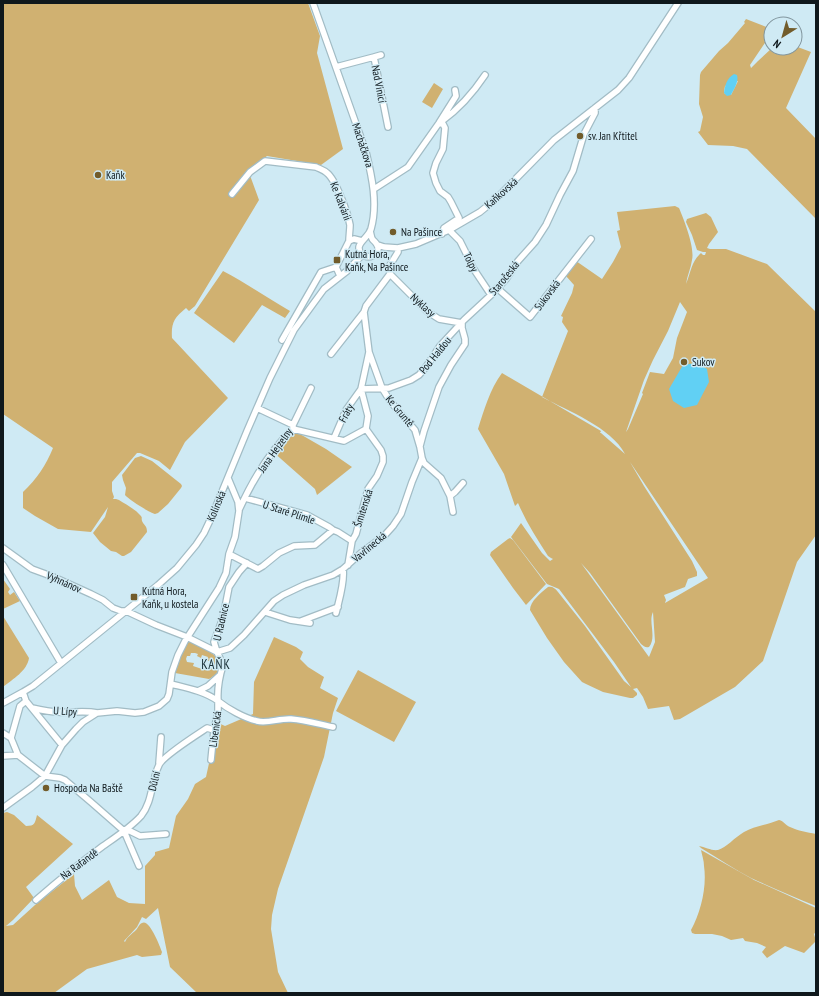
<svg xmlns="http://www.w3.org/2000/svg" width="819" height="996" font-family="'PT Sans Narrow',sans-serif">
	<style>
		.green { fill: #d0b171; fill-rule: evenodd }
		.water { fill: #61d0f4 }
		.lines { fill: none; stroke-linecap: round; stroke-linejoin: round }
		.minor-casing { stroke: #a2bcc5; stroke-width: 8 }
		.minor { stroke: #fff; stroke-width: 5.5 }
		.poi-dot { fill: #725c2b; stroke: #cfeaf4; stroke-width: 1.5 }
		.labels { text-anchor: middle; stroke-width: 3; stroke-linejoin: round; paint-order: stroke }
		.street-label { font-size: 11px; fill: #0f181c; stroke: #cfeaf4 }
		.poi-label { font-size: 11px; fill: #0f181c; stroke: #cfeaf4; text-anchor: start }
		.quarter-label { font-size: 13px; letter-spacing: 1px; fill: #192f36; stroke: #cfeaf4 }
	</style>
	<rect width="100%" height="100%" fill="#cfeaf4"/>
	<path class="green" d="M3,3H308L320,36L317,53L343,149L321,165L267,156L248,170L259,200L195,306L189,311L186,308C174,318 171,323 172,338L228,398L185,442L170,470L159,461L140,453H137L112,482V491L114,497L113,499H116L119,500C125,504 135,509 140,515C143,518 141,517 142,521C144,526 147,525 147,532L131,552L124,556H122L116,552L111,551L100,542L93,533L105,517L108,507L91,532L58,529L35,516L23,508V492C37,479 46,465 53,448L3,414Z
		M746,19L769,28L771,30V34L750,65L751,68L758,61L772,48H795V46L811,52L786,108L816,139V219L747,149L733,146L708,145L698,132L700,131L703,117L699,104L700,75L701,72L719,51L728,43L745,23L744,22ZM738,81L731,95L725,94L724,92L725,86Z
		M434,83L443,89L432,108L422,102Z
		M675,206L679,208C684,220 695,247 692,260C691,268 687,276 686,284C691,272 691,262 701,253L703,255H705L706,252H703L697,250L692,235L686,222L687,219L706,213L711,217L718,232L709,244L707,248L710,249H726L767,264L816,312V535L797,562L763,661L735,687L680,719L674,720L669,706L648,709L643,697L637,688L633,689L637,693V695L633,698H630L603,692L586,684L582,682L564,662L547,638L530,610C530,601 541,593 548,587C552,586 555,588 558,592L585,626L624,681L631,687L614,662L559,589L547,584L511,537L521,523L542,553L550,561L553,559L551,558L548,556C537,539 526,522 518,503L515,506L504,474L478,429C484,410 490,389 502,373L601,431L600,433H601L625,454C611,427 568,411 542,397L568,331L562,322L563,317L561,316L572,293L574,285L566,276L576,261L602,279L613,262L621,247L617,231L620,230L617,212L627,211ZM680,302L687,312L677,338L673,358L664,374L650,372L642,393L643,394L628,429L626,432L644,380L653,360L668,331ZM630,462L708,578L665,603L666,600L664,595L685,587L688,579L697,576V572L692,561L644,486ZM581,563L590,573L641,644C644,646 645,648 649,647C657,637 648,622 653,612L655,642L649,657Z
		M223,271C246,283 267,298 290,311L285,318L262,305L234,343L194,313Z
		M293,430L326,449L352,467L317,495L315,489L272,451Z
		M141,456L152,461L181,484L182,486L181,488L168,504L158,513C157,513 156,514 155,514C150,513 128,499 125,495L126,488L123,480L122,475L135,458Z
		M510,538L513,540L546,584L526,605L513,588L490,555L491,552L508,539Z
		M3,579L10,589L8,592L10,595L14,592L20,601L3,609Z
		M3,616L29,658C27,671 13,679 3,687Z
		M274,637L296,647L303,652L300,659L308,667L324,677L320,688L338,698L333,713L324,757L278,889L272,915L271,929L278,972L288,993H197L170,967L158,908L146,919L142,917L137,927L124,941L125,942C127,937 132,934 136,930C138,928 139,924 142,923C149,918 160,946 162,952L161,955L142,957L137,955L87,969L54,993H3V813L7,812L14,815L26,826C35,826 35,823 37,815L73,844L26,887L34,898L13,920L6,926L13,925L35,905L74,874L75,886L82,900L109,880L117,897L129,903L145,904V866L155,855V852L169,848L176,816L188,799L195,784L206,777L213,745L216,722L225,726L253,714L254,682Z
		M189,640L201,646L217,657L221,666C218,672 215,676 209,679L175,673L185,645ZM191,653H195L198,654L197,656L201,658L202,655L208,657L207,660L209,661L210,664L213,665L211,670L207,668L205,670L193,666L194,663L187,662L186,659L187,656H190Z
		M358,670L416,702L394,742L336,711Z
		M779,820C784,821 785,825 790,827C798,831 807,832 816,834V906C794,897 773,888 751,878C734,869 718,858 701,848L699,846C705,847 712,851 718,850C726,848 735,837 744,832C754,826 767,825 779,820Z
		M701,850L754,880L816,908V932L814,934L816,941L804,953L785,946L767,958L762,952L766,947L757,943L745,941L743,938L731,940L722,936L712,934H695L692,933L691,930C701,912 707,887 704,866C704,861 702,855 701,850Z"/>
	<path class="water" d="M734,74L737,75C739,82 734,89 731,95L727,96L724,93C725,85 727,78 734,74Z
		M696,363L707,369L709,382L697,405L684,408L673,401L669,389L683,365Z"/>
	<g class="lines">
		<g class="minor-casing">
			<path id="minor" d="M313,3L366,152C372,177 378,204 371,229C369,236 360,241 359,247C358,260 379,260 378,247C377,243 375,242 373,240C371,238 371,234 370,231
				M374,57L381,55
				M336,67L374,57L388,127
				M442,121C460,108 473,93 485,75
				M439,123L443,124L445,128L443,149L436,163L433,173L436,183L440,191L448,197L451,202L459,218L444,228L442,234
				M374,189L408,167L439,123L456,96L455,90
				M232,194L250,172L265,161L316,167C320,169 324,170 327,173C336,180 348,214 350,225C350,230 349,236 349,241
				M449,230L460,241L466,253L473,268L491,295
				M378,245L384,247L398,248L416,244L449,230L480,212L496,199L554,140L618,90L629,78L678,3
				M398,248V252L390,265V274L366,306L364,312L369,352L382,388L390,401L415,430L420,447L422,458L424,463L441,478L450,496L453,512
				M390,274L428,312L439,319L462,323
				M340,276L336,267L349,241L354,239L362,241
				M497,288L530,317L591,239
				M282,340L321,272L336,267
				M331,354L364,312
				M361,389L389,388L411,380L419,375L426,367L440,346L464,320L491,295L506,279L518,261L535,242L546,225L560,195L573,171L584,134L595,113V108
				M257,408L293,425V429
				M293,425L311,388
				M293,429L344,441L366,429
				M334,438L346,410L361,389L369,352
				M420,446L424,431L439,387L451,365L465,344V339L462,328V323
				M450,496L455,492L463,483
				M245,498L307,515L329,527L333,530L338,532L352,541
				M239,510C252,481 270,451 293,429
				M3,548L32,569L51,576L91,594L103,600L113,608L121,611H126L156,625L187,637L217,652L223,665C219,678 217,688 218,701C228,709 244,718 257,721C267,724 280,718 291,719C305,720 319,724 333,727
				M229,554L258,569L263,566L279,553L294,546L315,545L333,530
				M247,563L239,572L229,587L223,618L214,642L217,652L230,648L244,635L274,601L283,595L304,585L333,575L343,569L361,553L384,536L393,526L401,514L412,482L422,458
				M3,565L61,663
				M348,565L352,541L356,534L368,489L377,476L383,462V456L381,450L366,429L368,416L361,389
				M265,612L290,620L310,623
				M336,613C339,600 345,582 343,569
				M301,621L338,607
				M171,684C187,688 204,691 218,701V713L214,730L211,760
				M198,691L208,686L219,676
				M23,692L26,701L62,745
				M3,703L23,692L33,686L158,585L177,568L196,545L204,533L212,516L247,431L270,378L294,330L324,289L347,271L362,255
				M32,708C41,710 50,712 58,712C71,713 85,710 97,713
				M3,733L11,738L18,755L45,776L60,778L65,780L92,803L124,831H130L140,836L166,834
				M11,738L13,731L20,706L26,701
				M3,756L18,755
				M159,763L161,737
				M3,808L32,787L45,776L62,745L76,729L83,722L97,713L117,711L135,713L144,712L159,706L167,699L169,694L172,672L178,655L185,641L219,588L226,573L229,554L235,537L239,511L238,502L228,478
				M124,831L139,866
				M36,900C58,881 80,863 103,846C116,837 130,828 141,816C153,801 151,781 159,765C163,756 198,734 207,728L214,730"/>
		</g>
		<use href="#minor" class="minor"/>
	</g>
	<g class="poi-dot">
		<circle cx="580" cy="136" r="4"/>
		<circle cx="98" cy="175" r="4"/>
		<circle cx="393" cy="232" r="4"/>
		<rect x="333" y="256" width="8" height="8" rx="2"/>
		<circle cx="684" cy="362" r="4"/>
		<rect x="130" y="593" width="8" height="8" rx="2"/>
		<circle cx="46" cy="788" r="4"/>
	</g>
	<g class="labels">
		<g class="street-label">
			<text transform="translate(379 84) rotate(79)" y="4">Nad Vinicí</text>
			<text transform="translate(363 145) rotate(72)" y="4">Macháčkova</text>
			<text transform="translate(501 193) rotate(-42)" y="4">Kaňkovská</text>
			<text transform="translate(341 201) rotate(69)" y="4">Ke Kalvárii</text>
			<text transform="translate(471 262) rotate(64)" y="4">Tolpy</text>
			<text transform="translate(504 278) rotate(-51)" y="4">Staročeská</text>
			<text transform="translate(547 295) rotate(-53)" y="4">Sukovská</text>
			<text transform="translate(423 305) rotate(42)" y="4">Nyklasy</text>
			<text transform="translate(435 355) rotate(-51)" y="4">Pod Haldou</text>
			<text transform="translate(400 411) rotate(50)" y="4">Ke Gruntě</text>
			<text transform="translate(346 413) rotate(-62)" y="4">Fráty</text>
			<text transform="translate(275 450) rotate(-55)" y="4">Jana Hejzelny</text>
			<text transform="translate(216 506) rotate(-67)" y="4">Kolínská</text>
			<text transform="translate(363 508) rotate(-72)" y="4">Šmitenská</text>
			<text transform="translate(289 512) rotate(18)" y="4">U Staré Plimle</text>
			<text transform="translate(369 547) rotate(-40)" y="4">Vavřinecká</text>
			<text transform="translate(64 582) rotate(24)" y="4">Vyhnánov</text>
			<text transform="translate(221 622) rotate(-77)" y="4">U Radnice</text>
			<text transform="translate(65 711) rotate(3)" y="4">U Lípy</text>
			<text transform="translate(215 729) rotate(-82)" y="4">Libenická</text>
			<text transform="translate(154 781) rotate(-76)" y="4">Důlní</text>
			<text transform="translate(79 864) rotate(-37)" y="4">Na Rafandě</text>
		</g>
		<g class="poi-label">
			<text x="588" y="140">sv. Jan Křtitel</text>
			<text x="106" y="179">Kaňk</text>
			<text x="401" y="236">Na Pašince</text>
			<text x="345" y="258">Kutná Hora,<tspan x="345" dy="13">Kaňk, Na Pašince</tspan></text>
			<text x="692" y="366">Sukov</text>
			<text x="142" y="595">Kutná Hora,<tspan x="142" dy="13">Kaňk, u kostela</tspan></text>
			<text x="54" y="792">Hospoda Na Baště</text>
		</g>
		<g class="quarter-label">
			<text x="216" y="669">KAŇK</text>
		</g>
	</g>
	<rect width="819" height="996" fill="none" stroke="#0f181c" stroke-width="8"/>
	<g transform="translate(783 36) rotate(217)"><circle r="19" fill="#cfeaf4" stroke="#82969e"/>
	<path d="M0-3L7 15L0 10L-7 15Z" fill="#725c2b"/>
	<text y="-6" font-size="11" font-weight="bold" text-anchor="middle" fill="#0f181c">N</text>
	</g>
</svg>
